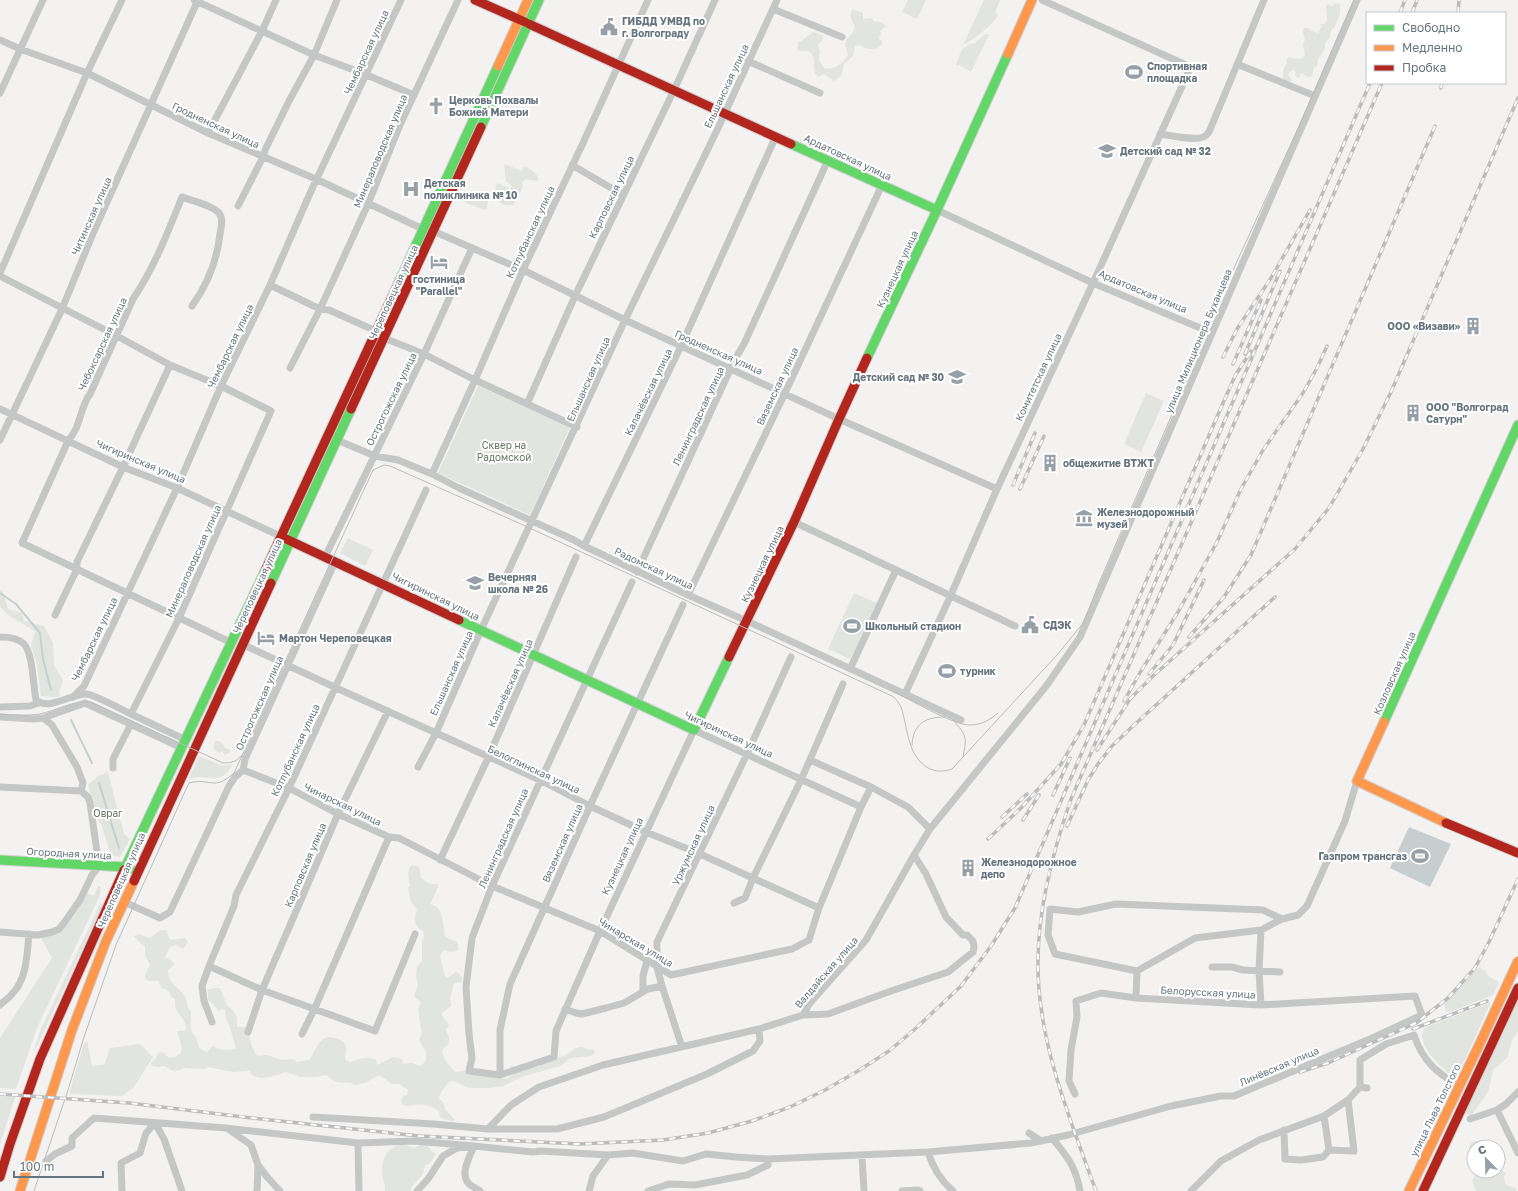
<svg xmlns="http://www.w3.org/2000/svg" width="1518" height="1191" font-family="'Golos Text',sans-serif">
	<style>
		.green { fill: #e1e4df }
		.water { fill: #c6ced0 }
		.lines { fill: none; stroke-linecap: round; stroke-linejoin: round }
		.stream { stroke: #c6ced0; stroke-width: 2 }
		.fast-casing { stroke: #cfcfcf; stroke-width: 11 }
		.slow-casing { stroke: #cfcfcf; stroke-width: 11 }
		.jam-casing { stroke: #cfcfcf; stroke-width: 11 }
		.street { stroke: #c5c7c7; stroke-width: 7 }
		.fast { stroke: #63d668; stroke-width: 9 }
		.slow { stroke: #ff974d; stroke-width: 9 }
		.jam { stroke: #b3261e; stroke-width: 9 }
		.tram { stroke: #bcbcbd; stroke-width: 1 }
		.rail-casing { stroke: #bcbcbd; stroke-width: 3.5 }
		.rail { stroke: #fff; stroke-width: 2; stroke-dasharray: 6; stroke-linecap: butt }
		.slow-bridge-casing { stroke: #cfcfcf; stroke-width: 11; stroke-linecap: butt }
		.slow-bridge { stroke: #ff974d; stroke-width: 9 }
		.labels { text-anchor: middle; stroke-width: 4; stroke-linejoin: round; paint-order: stroke }
		.poi-label { font-size: 10px; font-weight: bold; fill: #66747e; stroke: #fff; text-anchor: start }
		.street-label { font-size: 10px; fill: #66747e; stroke: #fff }
		.park-label { font-size: 10px; fill: #687664; stroke: #fff }
	</style>
	<rect width="100%" height="100%" fill="#f3f2f1"/>
	<path class="green" d="M908,0H926L917,19L902,12Z
		M984,0H1000L995,13L998,14C995,24 973,40 963,45Z
		M1334,3L1340,4V13L1335,27L1331,30L1330,37L1325,43V49L1318,59L1317,66L1314,68L1312,76L1308,77L1301,73L1299,78L1295,76L1296,72L1293,70L1288,74L1292,81H1283V70L1287,63L1286,60L1289,57C1295,59 1300,61 1305,55L1303,44L1305,40L1303,32L1304,28H1308L1312,31L1318,33L1321,27L1320,24H1325L1327,20L1326,7L1328,4L1333,6Z
		M852,9L863,13V19L871,18L875,22L878,21L884,24L886,26L880,31L881,34L878,38L882,41V44C874,53 866,48 858,45H855L853,56L844,64L841,76L834,81L824,74L818,77C809,68 820,56 807,51C804,50 801,52 797,50L798,42C807,39 807,35 814,32L823,36L822,41L818,45L820,51L819,59L824,68C834,71 843,63 848,55C841,34 852,41 855,26C851,20 849,16 852,9Z
		M985,34L989,35L971,72L959,65L956,66V64L962,49L970,44L975,43Z
		M504,164L522,171L524,167C530,167 537,173 539,180L536,181L526,179L522,183L523,187L513,205C501,206 501,204 495,195L496,192L495,188L498,183L510,189L512,186L506,182Z
		M469,191L478,198L481,196L488,200L487,209L484,210L464,202Z
		M478,386L570,427L530,515L438,473Z
		M1146,393L1164,401L1141,452L1124,444Z
		M348,538L373,550L365,566L340,553Z
		M0,590L3,592L8,609L22,613L24,621L44,626L53,643L54,665L63,680L59,693L61,696L56,697L41,696L37,665L31,646L35,631L8,615L0,607Z
		M854,593L877,603L850,659L828,649Z
		M215,741C221,740 223,744 225,748L230,750L229,753L225,755L222,751L220,753L213,749Z
		M199,756L223,766L233,764C218,790 208,771 188,780Z
		M108,772L124,834L130,839L120,857L111,855L101,824L98,820L88,785L98,776Z
		M412,865L419,867C420,870 420,874 421,877C425,883 432,885 438,884V887L430,904C432,905 435,906 437,907C443,912 444,930 445,937L457,942L459,949L457,951L450,952L445,950L442,952L440,956L445,976L448,978L456,972C461,975 462,976 462,982L454,983L450,997L451,1006L442,1013V1016L449,1025L446,1030L449,1038L448,1045C434,1051 450,1065 455,1072L466,1071L497,1078L507,1079L514,1073L509,1067L512,1066L515,1068L539,1067L543,1062L564,1056L576,1048L582,1047L586,1049L594,1050L595,1053L591,1056L571,1058L560,1066L524,1076L503,1086L489,1088H469L453,1081L449,1082L441,1092L439,1099L443,1102L445,1109L455,1120L452,1121L444,1119L440,1117L439,1111C431,1106 422,1103 413,1105C409,1106 407,1106 403,1105L401,1101L403,1096L407,1095L408,1090L399,1084H392L379,1075L365,1083L355,1085L351,1083L336,1082L326,1075L316,1077H300L286,1072C275,1075 257,1084 249,1071L233,1072L208,1067L203,1069L184,1068L180,1070L174,1071L171,1070L165,1066L157,1067L152,1066L151,1063L156,1058L157,1054L160,1052L164,1053L169,1058L175,1057L181,1053L182,1048L177,1031H185L186,1027C184,1014 174,1016 175,999L171,997L169,991L161,988L159,981H149L145,978V975L150,965L145,955V946L141,944L134,936L139,934L150,938L161,930H167L169,938L171,940L185,938L188,942L183,949L176,945L170,947L165,957L173,962L174,965L168,970C167,983 177,985 184,995C188,1000 185,1005 191,1012C191,1018 190,1025 192,1032C193,1034 195,1035 196,1037C200,1046 196,1048 207,1052L213,1046C219,1051 229,1050 236,1049L230,1027L226,1018L225,1010L222,1009L219,1011L208,999V990L213,988H220L227,1005L234,1012L237,1017V1027H246L251,1031C248,1041 252,1047 257,1056L267,1055L282,1060L294,1059L297,1062L309,1060C314,1054 315,1046 323,1039C326,1037 331,1037 335,1038C345,1040 348,1047 345,1057L346,1060L350,1062C359,1059 366,1056 376,1060L377,1065L393,1057L402,1059L403,1064L412,1063L420,1066C428,1061 427,1057 425,1049L422,1047L419,1039L422,1034L418,1010L421,1002L414,996L418,985L416,976L417,967L422,960V940L424,936L423,931C414,927 414,917 417,909L411,902L408,888L410,886L408,874L409,868Z
		M98,886L101,887L100,895L37,1028L16,1089L0,1088V1038L52,958L41,938C45,934 50,936 55,933C71,926 79,907 87,893L94,896Z
		M101,902L102,907L32,1057L40,1031Z
		M1479,967L1486,971L1488,976L1499,982L1493,995L1450,1012L1446,1011L1444,1005L1445,1002Z
		M1518,996V1031L1512,1040L1507,1058L1493,1070L1488,1092L1471,1116L1462,1113Z
		M1491,1002L1456,1079C1443,1068 1415,1046 1424,1028Z
		M87,1040L92,1066L104,1065L110,1048L140,1044L153,1057L134,1087L122,1096L69,1094L83,1046Z
		M0,1096L15,1097L0,1144Z
		M1477,1141L1482,1147H1474V1160C1468,1155 1468,1148 1472,1142Z
		M403,1144L414,1148L421,1145L426,1144L435,1154L432,1161L425,1166L423,1174L411,1188V1191H385C386,1186 384,1183 383,1179C379,1162 386,1147 403,1144Z
		M1498,1165L1501,1170L1506,1173L1504,1176L1505,1184L1515,1188L1517,1191H1476L1472,1181L1478,1171H1498Z"/>
	<path class="water" d="M1409,827L1451,844L1430,887L1390,868Z"/>
	<g class="lines">
		<path class="stream" d="M0,593L16,604L40,633L43,659L51,690
			M71,720L92,763
			M99,783L119,848"/>
		<g class="fast-casing">
			<path id="fast" d="M481,127L539,0
				M791,144L937,210
				M399,282L498,66
				M867,358L937,210L1008,54
				M271,583L351,409
				M459,620L694,730L729,657
				M1384,722L1518,425
				M0,860L126,867L131,869
				M124,870L265,571"/>
		</g>
		<g class="slow-casing">
			<path id="slow" d="M1008,54L1032,0
				M498,66L528,0
				M1384,722L1357,781L1446,823
				M20,1191L72,1030L106,941L134,881
				M1409,1191L1482,1039"/>
		</g>
		<g class="jam-casing">
			<path id="jam" d="M475,0L525,22
				M529,24L791,144
				M351,409L481,127
				M284,538L459,620
				M265,571L399,282
				M729,657L794,522L839,419L867,358
				M1446,823L1518,853
				M134,881L271,583
				M0,1177L10,1144L40,1059L124,870
				M1423,1191L1518,988"/>
		</g>
		<path class="street" d="M194,0L314,55L367,75L414,95
			M773,9L842,37
			M0,40L20,49L87,73L208,133L318,180L423,229
			M748,61L820,93
			M1237,64L1315,96
			M0,93L43,0
			M208,133L262,31L276,0
			M1160,134C1170,135 1197,142 1205,136C1206,136 1208,133 1209,132L1264,0
			M572,165L623,195
			M238,206L263,157L266,148L289,101L314,55L337,0
			M937,210L1093,283L1212,333
			M433,231L523,270L625,320L839,419L997,489
			M0,273L87,73L122,0
			M0,276L117,336L170,365L221,386L271,411L179,618L131,714L186,740
			M270,285L320,309L329,310L376,331
			M192,306C208,284 217,260 220,234C221,227 224,219 219,213C212,205 192,201 182,197C168,232 154,268 133,299L90,394C80,407 81,427 68,441L22,543L232,643
			M384,338L424,354L475,380L577,427
			M290,368L320,309L368,204L400,125L458,0
			M527,404L575,296L674,90L715,0
			M0,409L123,467L177,488L280,536
			M0,440L62,309L94,231L198,0
			M337,440L375,456L398,460L432,474L459,488L574,540L584,546L688,595L747,621L961,720
			M432,474L475,380L523,270L583,143L648,0
			M794,522L1015,626
			M584,546L681,346L776,136
			M325,557L424,354L472,248
			M637,572L735,359L744,344L828,160
			M632,582L492,886L472,938L466,987L469,1034L472,1058L469,1071L500,1075L554,1057L556,1031L600,931L694,730L861,807
			M688,595L785,393L882,185
			M55,615L77,569V562L123,467L170,365
			M0,637C8,637 18,638 24,644C33,654 33,686 36,700C50,711 70,694 86,694C93,694 123,710 131,714
			M242,644L343,691L540,780L590,806L646,832L700,854L819,908
			M850,669L896,570
			M905,694L950,597L997,489L1093,283L1188,73L1187,68L1184,64L1042,0
			M73,697L84,686L177,488L221,386L270,285L311,191L401,0
			M0,707L30,706L39,703
			M0,717L34,719L43,718L52,725L77,767L83,783L81,791
			M43,718L85,703L182,748
			M810,760L871,787
			M418,767L436,733L481,630L625,320L719,126L777,0
			M113,768V759L131,724
			M243,770L289,788L338,814L389,837L399,838L492,886L600,931L671,975L792,949L809,940L819,908L861,807L871,787L908,807L930,829
			M0,787L81,791L88,797L90,803L99,866L92,875L80,900L64,923L59,929L52,932L38,935L0,932
			M440,860L488,758L576,557
			M124,902L160,918L170,912L229,786L235,777L243,770L245,759L335,562
			M734,903L745,898L753,878L801,780L843,684
			M1261,930L1259,971L1261,1005
			M209,966L262,990L375,1031L415,934
			M1212,967H1232L1243,970L1280,972
			M1137,971L1055,954L1048,935L1050,909L1078,912L1116,904L1263,910L1282,919
			M643,991V976L647,961
			M1136,998L1137,971L1195,938L1261,930L1282,919L1298,915L1307,906L1345,821L1357,781
			M0,1005C4,1001 9,998 12,994C27,979 27,954 29,934
			M565,1009L576,1013L582,1014L606,1008L624,1003L648,989L662,986
			M803,1015L828,1014L891,991L948,972L973,952L974,947L973,941L967,935H963L946,917L926,874L914,855
			M212,1022L204,1001L202,986L209,966L234,906L236,895L289,788L426,490
			M248,1032L262,990L338,814L388,711
			M302,1034L314,1010L389,837
			M682,1047L662,986L657,967V942L747,754L791,657
			M500,1075V1030L510,984L590,806L683,605
			M1360,1087V1060L1386,1044L1414,1035C1423,1062 1436,1071 1459,1087
			M1518,1092L1506,1104L1497,1110L1518,1153
			M1324,1116L1329,1150
			M313,1117L433,1124L488,1129H557L604,1117L707,1074L753,1051L760,1041L759,1029
			M1470,1119L1497,1110
			M228,1129L251,1145L258,1165L257,1191
			M488,1129L511,1105L539,1087L603,1065L759,1029L803,1015L810,1003L866,940L914,855L930,829L1047,685L1080,637L1357,0
			M1284,1130L1285,1159L1301,1160L1323,1157L1329,1150L1354,1151L1348,1100
			M1029,1133L1041,1141
			M1052,1138C1067,1156 1076,1167 1080,1191
			M358,1143L359,1191
			M928,1152C933,1168 940,1180 953,1191
			M862,1156L864,1191
			M46,1161L55,1154L72,1146V1138L94,1118L226,1128L358,1143L414,1141L474,1146C470,1157 459,1173 469,1184C471,1186 477,1189 480,1191
			M258,1165L268,1178L280,1191
			M122,1191L121,1163L140,1153L146,1133L155,1123L164,1139L182,1191
			M417,1191L428,1179L443,1156L457,1148L474,1146L533,1152L541,1151L608,1155L633,1153L683,1161L706,1154L736,1157L768,1159L928,1152L1031,1143L1068,1135L1171,1106L1221,1096H1234L1370,1039L1422,1015L1415,996L1261,1005L1136,998L1101,993L1076,1001L1077,1017L1071,1050L1069,1081L1075,1094
			M589,1191L593,1176L608,1155
			M648,1191L669,1184L695,1185L747,1175L768,1165V1159
			M902,1191L918,1190L920,1191
			M1191,1191L1221,1161L1259,1140L1324,1116L1348,1100L1360,1087L1367,1088"/>
		<use href="#fast" class="fast"/>
		<use href="#slow" class="slow"/>
		<use href="#jam" class="jam"/>
		<path class="tram" d="M891,690C909,699 953,725 970,725C981,725 990,720 998,713
			M0,714C14,715 27,716 40,714C58,710 74,700 91,702L223,763C231,763 236,762 241,756
			M953,720C967,736 967,737 963,757
			M912,745C913,724 925,717 945,717
			M34,1191L68,1090L84,1037L116,945L187,787L189,783C210,777 213,792 234,773L373,470L384,465L390,466L521,524L894,697C897,701 901,705 902,710C908,731 908,756 928,768C936,772 943,772 952,769L1057,655L1084,622L1099,583L1199,352L1212,316L1301,122L1354,0"/>
		<g class="rail-casing">
			<path id="rail" d="M1400,13L1405,0
				M1412,13L1417,0
				M1458,13L1459,0
				M1441,88L1442,83
				M1245,354L1280,271
				M1223,357L1237,329L1271,278L1310,210
				M1233,364L1261,300
				M1013,485L1035,433
				M1020,489L1044,436
				M1189,637L1224,597L1251,555L1435,126
				M1149,674L1173,645L1204,580
				M1124,701L1141,671L1178,612L1217,542L1241,489L1263,450L1303,393L1317,368L1327,346
				M1097,750L1130,699L1154,675L1295,549L1329,508L1363,449L1391,392L1518,98
				M1053,795L1070,758
				M1002,817L1027,794
				M1023,820L1039,795
				M1067,826L1088,780L1098,764L1112,746L1133,726L1275,597
				M988,839L1021,808L1061,764L1084,725L1220,410L1235,376L1251,351
				M1413,1029L1487,1001
				M1300,1072L1328,1063L1416,1023L1448,998L1475,968L1489,942L1518,879
				M0,1094L129,1103L261,1119L419,1136L580,1144L663,1140L708,1133L752,1121L790,1107L825,1090L858,1071L889,1051L915,1029L961,986L991,946L1015,908L1370,83
				M1096,1191C1070,1119 1037,1040 1038,962C1038,907 1053,851 1071,799L1382,83"/>
		</g>
		<use href="#rail" class="rail"/>
		<g class="slow-bridge-casing">
			<path id="slow-bridge" d="M1482,1039L1518,961"/>
		</g>
		<use href="#slow-bridge" class="slow-bridge"/>
	</g>
	<defs>
		<g id="civic-bare" transform="scale(1.38)"><path d="M-.6-6.5H3V-4.5H.6V-3L4-1V1h2V6H-6V1h2V-1L-.6-3ZM-1.2 2.5V6h2.4V2.5Z" fill="#97a0a6" stroke="#fff" stroke-width="2.5" paint-order="stroke"/></g>
		<g id="stadium-bare" transform="scale(1.38)"><path d="M0-5a6.5 5 0 1 0 0 10a6.5 5 0 1 0 0-10ZM-3.5-1.8h7v3.6h-7Z" fill="#97a0a6" stroke="#fff" stroke-width="2.5" paint-order="stroke"/></g>
		<g id="church-bare" transform="scale(1.38)"><path d="M-1.2-6h2.4v3.5h3.3v2.4h-3.3V6h-2.4V-.1h-3.3v-2.4h3.3Z" fill="#97a0a6" stroke="#fff" stroke-width="2.5" paint-order="stroke"/></g>
		<g id="school-bare" transform="scale(1.38)"><path d="M0-5L7-2L0 1L-7-2ZM-4 1L0 2.5L4 1V4Q0 6-4 4Z" fill="#97a0a6" stroke="#fff" stroke-width="2.5" paint-order="stroke"/></g>
		<g id="hospital-bare" transform="scale(1.38)"><path d="M-5-5h3v3.5h4V-5h3V5h-3V1.5h-4V5h-3Z" fill="#97a0a6" stroke="#fff" stroke-width="2.5" paint-order="stroke"/></g>
		<g id="hotel-bare" transform="scale(1.38)"><path d="M-6-4.5h1.5V1H6V5H4.5V3h-9V5H-6ZM-4 0a1.8 1.8 0 1 1 3.6 0ZM.5 0V-2.5h3Q6-2.5 6 0Z" fill="#97a0a6" stroke="#fff" stroke-width="2.5" paint-order="stroke"/></g>
		<g id="building-bare" transform="scale(1.38)"><path d="M-4-6H4V6H1V3H-1V6H-4ZM-2.5-4.3h1.7v1.8h-1.7ZM.8-4.3h1.7v1.8H.8ZM-2.5-1h1.7V.8h-1.7ZM.8-1h1.7V.8H.8Z" fill="#97a0a6" stroke="#fff" stroke-width="2.5" paint-order="stroke"/></g>
		<g id="museum-bare" transform="scale(1.38)"><path d="M0-6L6-3V-2H-6V-3ZM-5-1h2V3h-2ZM-1-1h2V3h-2ZM3-1h2V3H3ZM-6 4H6V6H-6Z" fill="#97a0a6" stroke="#fff" stroke-width="2.5" paint-order="stroke"/></g>
	</defs>
	<g fill-rule="evenodd">
		<use href="#civic-bare" x="609" y="27"/>
		<use href="#stadium-bare" x="1134" y="72"/>
		<use href="#church-bare" x="436" y="106"/>
		<use href="#school-bare" x="1107" y="151"/>
		<use href="#hospital-bare" x="411" y="189"/>
		<use href="#hotel-bare" x="439" y="262"/>
		<use href="#building-bare" x="1473" y="326"/>
		<use href="#school-bare" x="957" y="377"/>
		<use href="#building-bare" x="1413" y="413"/>
		<use href="#building-bare" x="1050" y="463"/>
		<use href="#museum-bare" x="1084" y="518"/>
		<use href="#school-bare" x="475" y="583"/>
		<use href="#civic-bare" x="1030" y="625"/>
		<use href="#stadium-bare" x="852" y="626"/>
		<use href="#hotel-bare" x="266" y="638"/>
		<use href="#stadium-bare" x="947" y="671"/>
		<use href="#stadium-bare" x="1420" y="856"/>
		<use href="#building-bare" x="968" y="868"/>
	</g>
	<g class="labels">
		<g class="poi-label">
			<text x="622" y="25">ГИБДД УМВД по<tspan x="622" dy="12">г. Волгограду</tspan></text>
			<text x="1147" y="70">Спортивная<tspan x="1147" dy="12">площадка</tspan></text>
			<text x="449" y="104">Церковь Похвалы<tspan x="449" dy="12">Божией Матери</tspan></text>
			<text x="1120" y="155">Детский сад № 32</text>
			<text x="424" y="187">Детская<tspan x="424" dy="12">поликлиника № 10</tspan></text>
			<text x="439" y="283" text-anchor="middle">гостиница<tspan x="439" dy="12">"Parallel"</tspan></text>
			<text x="1460" y="330" text-anchor="end">ООО «Визави»</text>
			<text x="944" y="381" text-anchor="end">Детский сад № 30</text>
			<text x="1426" y="411">ООО "Волгоград<tspan x="1426" dy="12">Сатурн"</tspan></text>
			<text x="1063" y="467">общежитие ВТЖТ</text>
			<text x="1097" y="516">Железнодорожный<tspan x="1097" dy="12">музей</tspan></text>
			<text x="488" y="581">Вечерняя<tspan x="488" dy="12">школа № 26</tspan></text>
			<text x="1043" y="629">СДЭК</text>
			<text x="865" y="630">Школьный стадион</text>
			<text x="279" y="642">Мартон Череповецкая</text>
			<text x="960" y="675">турник</text>
			<text x="1407" y="860" text-anchor="end">Газпром трансгаз</text>
			<text x="981" y="866">Железнодорожное<tspan x="981" dy="12">депо</tspan></text>
		</g>
		<g class="street-label">
			<text transform="translate(366 52) rotate(-65)" y="4">Чембарская улица</text>
			<text transform="translate(726 86) rotate(-65)" y="4">Ельшанская улица</text>
			<text transform="translate(216 125) rotate(25)" y="4">Гродненская улица</text>
			<text transform="translate(380 151) rotate(-67)" y="4">Минераловодская улица</text>
			<text transform="translate(848 157) rotate(25)" y="4">Ардатовская улица</text>
			<text transform="translate(611 197) rotate(-64)" y="4">Карповская улица</text>
			<text transform="translate(91 216) rotate(-66)" y="4">Читинская улица</text>
			<text transform="translate(530 232) rotate(-65)" y="4">Котлубанская улица</text>
			<text transform="translate(897 269) rotate(-65)" y="4">Кузнецкая улица</text>
			<text transform="translate(1143 291) rotate(23)" y="4">Ардатовская улица</text>
			<text transform="translate(393 292) rotate(-65)" y="4">Череповецкая улица</text>
			<text transform="translate(1198 341) rotate(-67)" y="4">улица Милиционера Буханцева</text>
			<text transform="translate(102 344) rotate(-65)" y="4">Чебоксарская улица</text>
			<text transform="translate(230 346) rotate(-64)" y="4">Чембарская улица</text>
			<text transform="translate(719 352) rotate(24)" y="4">Гродненская улица</text>
			<text transform="translate(1038 377) rotate(-65)" y="4">Комитетская улица</text>
			<text transform="translate(588 379) rotate(-66)" y="4">Ельшанская улица</text>
			<text transform="translate(777 386) rotate(-65)" y="4">Вяземская улица</text>
			<text transform="translate(648 392) rotate(-64)" y="4">Калачёвская улица</text>
			<text transform="translate(391 399) rotate(-64)" y="4">Острогожская улица</text>
			<text transform="translate(698 416) rotate(-65)" y="4">Ленинградская улица</text>
			<text transform="translate(141 461) rotate(23)" y="4">Чигиринская улица</text>
			<text transform="translate(193 561) rotate(-66)" y="4">Минераловодская улица</text>
			<text transform="translate(762 564) rotate(-64)" y="4">Кузнецкая улица</text>
			<text transform="translate(654 568) rotate(25)" y="4">Радомская улица</text>
			<text transform="translate(257 586) rotate(-65)" y="4">Череповецкая улица</text>
			<text transform="translate(436 596) rotate(26)" y="4">Чигиринская улица</text>
			<text transform="translate(94 639) rotate(-64)" y="4">Чембарская улица</text>
			<text transform="translate(451 673) rotate(-66)" y="4">Ельшанская улица</text>
			<text transform="translate(1394 673) rotate(-66)" y="4">Козловская улица</text>
			<text transform="translate(510 683) rotate(-66)" y="4">Калачёвская улица</text>
			<text transform="translate(259 703) rotate(-66)" y="4">Острогожская улица</text>
			<text transform="translate(729 734) rotate(25)" y="4">Чигиринская улица</text>
			<text transform="translate(295 750) rotate(-65)" y="4">Котлубанская улица</text>
			<text transform="translate(534 769) rotate(25)" y="4">Белоглинская улица</text>
			<text transform="translate(343 804) rotate(26)" y="4">Чинарская улица</text>
			<text transform="translate(503 838) rotate(-66)" y="4">Ленинградская улица</text>
			<text transform="translate(562 843) rotate(-66)" y="4">Вяземская улица</text>
			<text transform="translate(693 845) rotate(-65)" y="4">Уржумская улица</text>
			<text transform="translate(69 853) rotate(3)" y="4">Огородная улица</text>
			<text transform="translate(622 856) rotate(-65)" y="4">Кузнецкая улица</text>
			<text transform="translate(305 865) rotate(-67)" y="4">Карповская улица</text>
			<text transform="translate(121 880) rotate(-66)" y="4">Череповецкая улица</text>
			<text transform="translate(636 942) rotate(31)" y="4">Чинарская улица</text>
			<text transform="translate(826 972) rotate(-49)" y="4">Валдайская улица</text>
			<text transform="translate(1208 992) rotate(3)" y="4">Белорусская улица</text>
			<text transform="translate(1279 1066) rotate(-23)" y="4">Линёвская улица</text>
			<text transform="translate(1435 1110) rotate(-64)" y="4">улица Льва Толстого</text>
		</g>
		<g class="park-label">
			<text x="504" y="449">Сквер на<tspan x="504" dy="12">Радомской</tspan></text>
			<text x="108" y="817">Овраг</text>
		</g>
	</g>
	<rect x="1366" y="12" width="140" height="72" fill="#ffffff" stroke="#c2c7cb"/>
	<rect x="1374" y="25" width="20" height="6" fill="#63d668" stroke="#c2c7cb"/>
	<text x="1402" y="32" font-size="12" fill="#66747e">Свободно</text>
	<rect x="1374" y="45" width="20" height="6" fill="#ff974d" stroke="#c2c7cb"/>
	<text x="1402" y="52" font-size="12" fill="#66747e">Медленно</text>
	<rect x="1374" y="65" width="20" height="6" fill="#b3261e" stroke="#c2c7cb"/>
	<text x="1402" y="72" font-size="12" fill="#66747e">Пробка</text>
	<g transform="translate(1486 1159) rotate(337)"><circle r="19" fill="#ffffff" stroke="#c2c7cb"/>
	<path d="M0-3L7 15L0 10L-7 15Z" fill="#97a0a6"/>
	<text y="-6" font-size="11" font-weight="bold" text-anchor="middle" fill="#66747e">С</text>
	</g>
	<path d="M14 1171v6h89v-6" fill="none" stroke="#66747e" stroke-width="2"/>
	<text x="20" y="1171" font-size="12" fill="#66747e" stroke="#ffffff" stroke-width="3" paint-order="stroke">100 m</text>
</svg>
